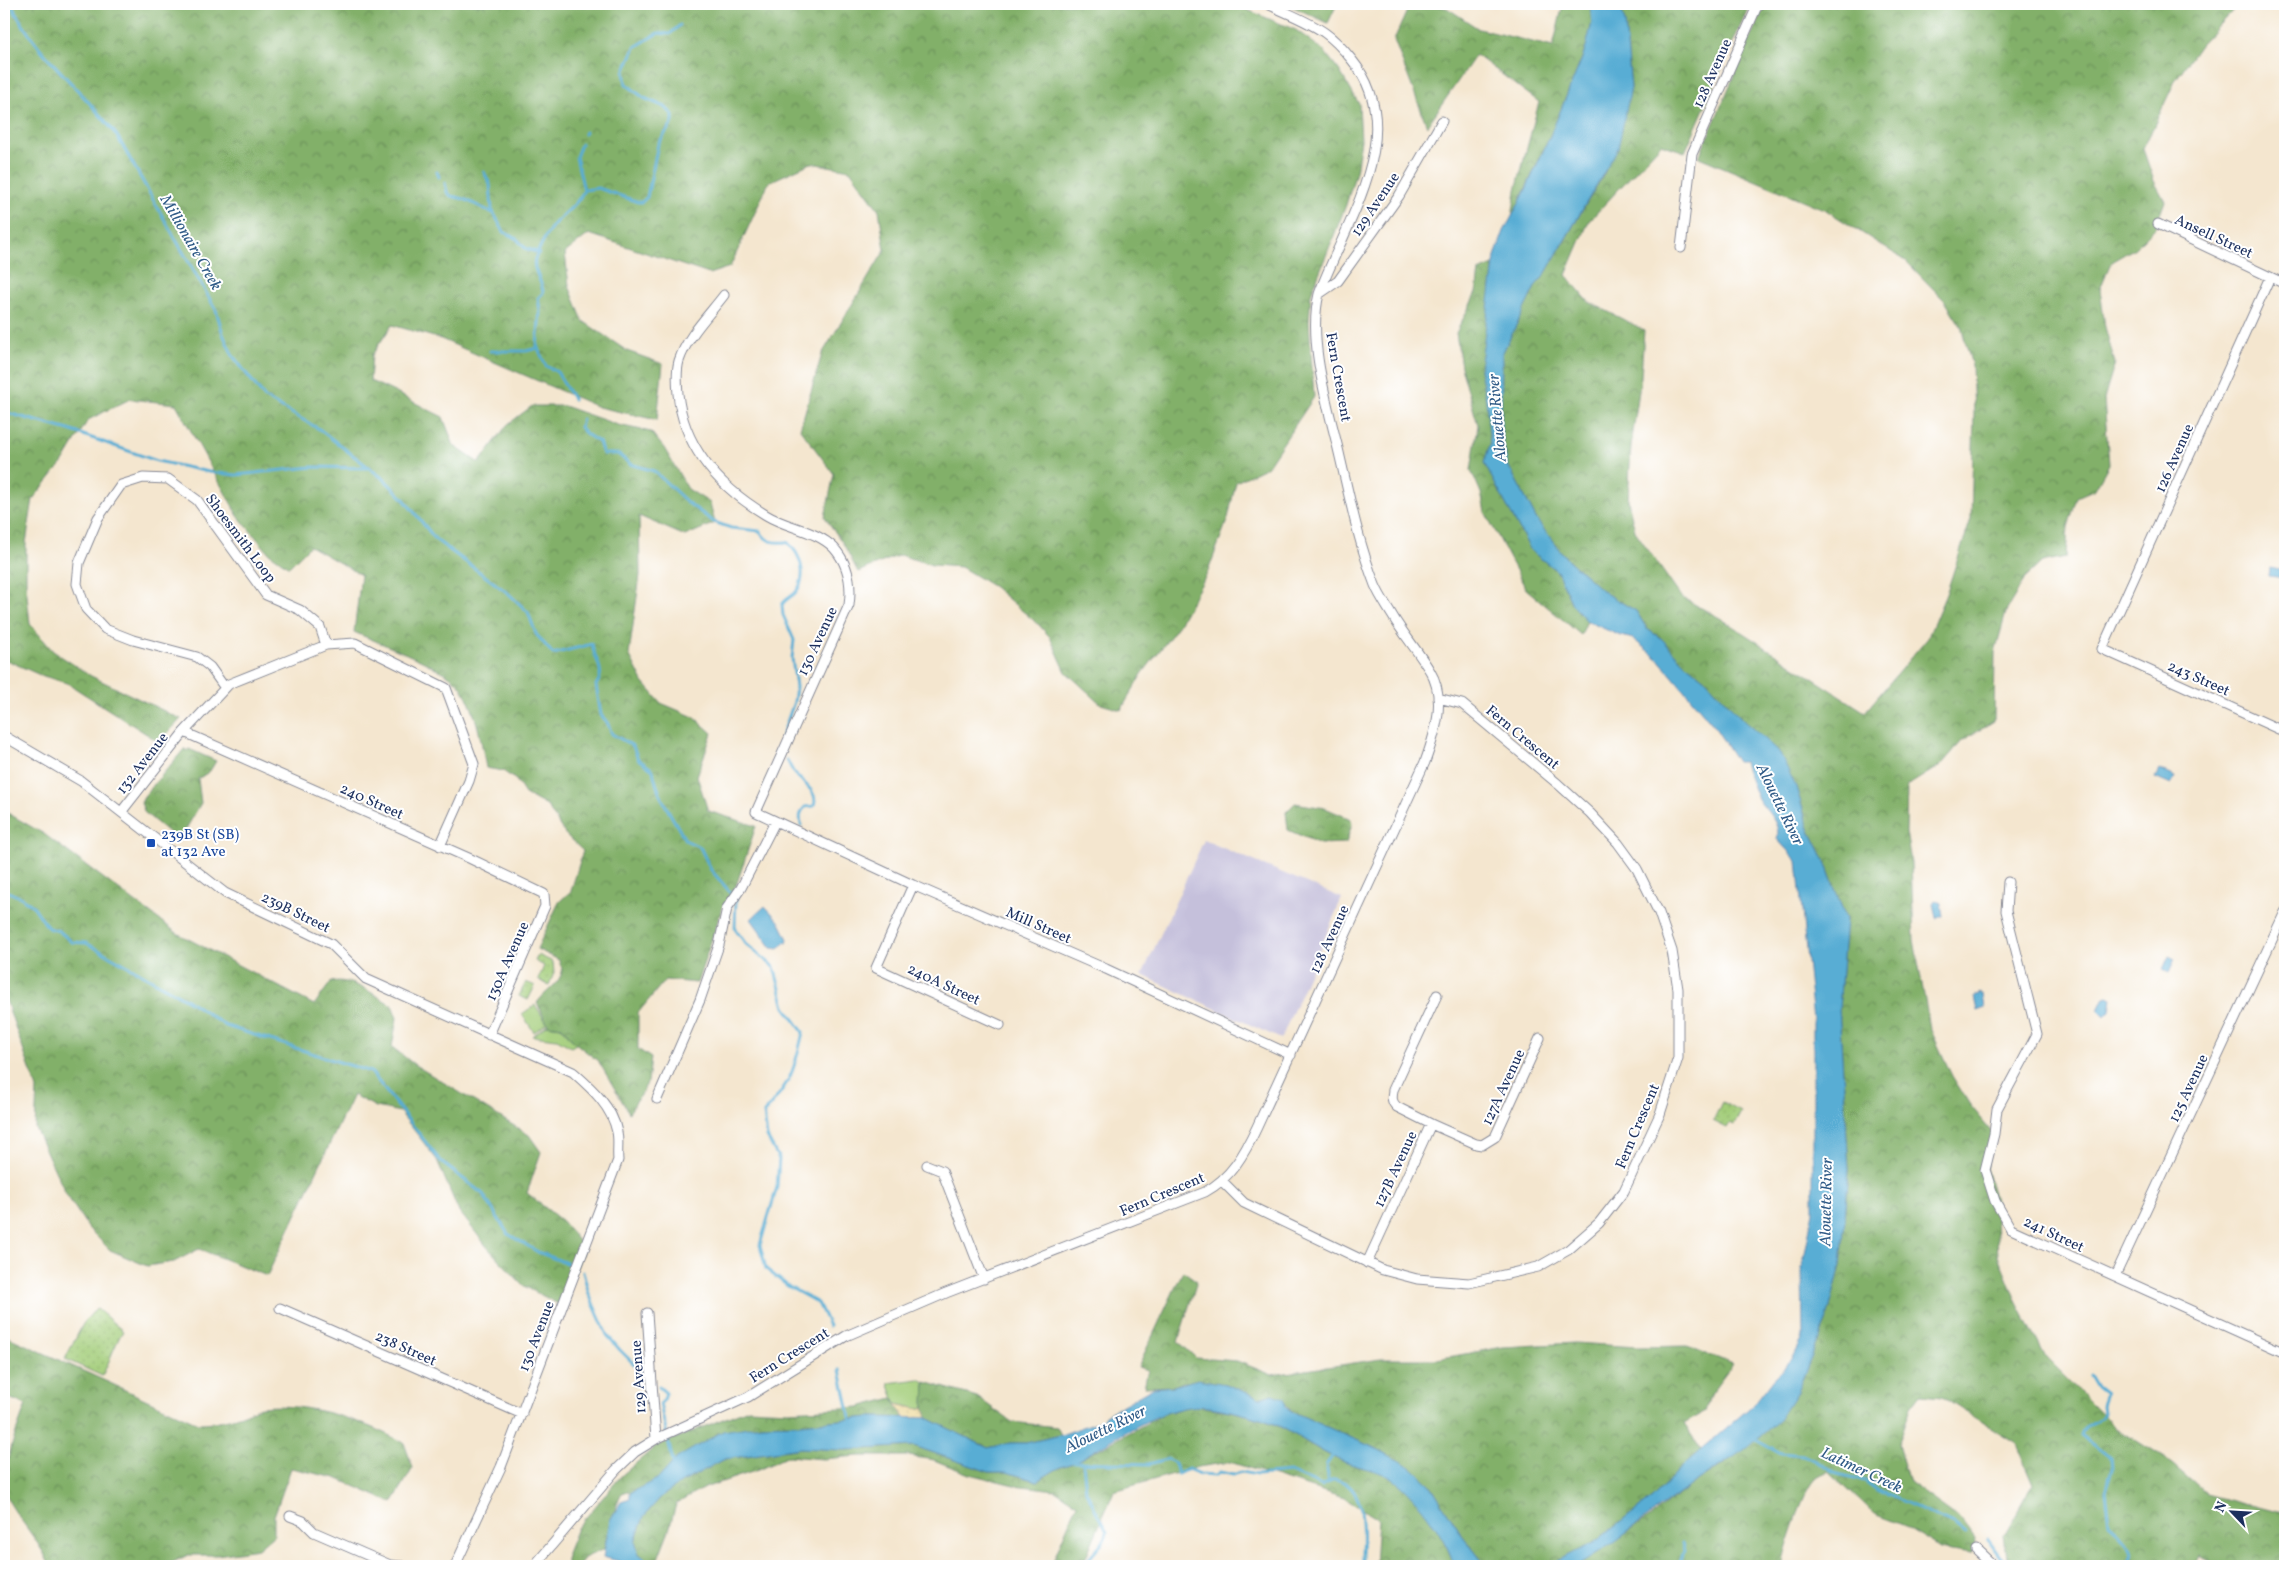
<svg xmlns="http://www.w3.org/2000/svg" width="2289" height="1570" font-family="Vollkorn,serif">
	<style>
		.industrial { fill: #c5c0db }
		.grass { fill: #a3cd79; stroke: #5f7e6c }
		.forest { fill: url(#forest-crowns); stroke: #4e7064 }
		.sand { fill: url(#sand-dots); stroke: #84847e }
		.park { fill: url(#park-dots); stroke: #5f7e6c }
		.water { fill: #58add4; stroke: #3a6e99 }
		.lines { fill: none; stroke-linecap: round; stroke-linejoin: round }
		.stream { stroke: #58add4; stroke-width: 3 }
		.minor-casing { stroke: #888a96; stroke-width: 11 }
		.minor { stroke: #fff; stroke-width: 9 }
		.transit-dot { fill: #1a4fb4; stroke: #fff; stroke-width: 2 }
		.labels { text-anchor: middle; stroke-width: 4; stroke-linejoin: round; paint-order: stroke }
		.street-label { font-size: 15px; fill: #1b2f5e; stroke: #fff }
		.transit-label { font-size: 15px; fill: #164399; stroke: #fff; text-anchor: start }
		.water-label { font-size: 16px; font-style: italic; fill: #305b87; stroke: #fff }
	</style>
	<defs>
		<pattern id="forest-crowns" width="20" height="18" patternUnits="userSpaceOnUse" patternTransform="scale(1.25)"><rect width="20" height="18" fill="#82b069"/><path d="M2 6a3 3 0 1 1 6 0M12 15a3 3 0 1 1 6 0" fill="none" stroke="#6a905a"/></pattern>
		<pattern id="sand-dots" width="8" height="8" patternUnits="userSpaceOnUse" patternTransform="scale(1.25)"><rect width="8" height="8" fill="#eeda9e"/><path d="M2 2h.1M6 6h.1" fill="none" stroke="#ccbb8a" stroke-width="1.8" stroke-linecap="round"/></pattern>
		<pattern id="park-dots" width="8" height="8" patternUnits="userSpaceOnUse" patternTransform="scale(1.25)"><rect width="8" height="8" fill="#a3cd79"/><path d="M2 2h.1M6 6h.1" fill="none" stroke="#8cb06b" stroke-width="1.8" stroke-linecap="round"/></pattern>
	</defs>
	<rect width="100%" height="100%" fill="#fff"/>
	<filter id="ink" filterUnits="userSpaceOnUse"><feTurbulence type="fractalNoise" baseFrequency=".02" numOctaves="2"/><feDisplacementMap in="SourceGraphic" scale="10" xChannelSelector="R" yChannelSelector="G"/><feConvolveMatrix kernelMatrix="1 2 1 2 8 2 1 2 1" color-interpolation-filters="sRGB"/></filter>
	<filter id="wash" filterUnits="userSpaceOnUse"><feTurbulence type="fractalNoise" baseFrequency=".0096" numOctaves="4" result="noise"/><feDisplacementMap in="SourceGraphic" scale="20" xChannelSelector="R" yChannelSelector="G"/><feGaussianBlur stdDeviation="1.12" result="paint"/><feColorMatrix in="noise" values="0 0 0 0 0 0 0 0 0 0 0 0 0 0 0 0 0 1.4 0 .05"/><feComposite in="paint" operator="in"/></filter>
	<g filter="url(#wash)">
		<rect width="100%" height="100%" fill="#f4e6cf"/>
		<path class="industrial" d="M1204,840L1342,898L1281,1039L1142,975Z"/>
		<path class="grass" d="M535,1005L547,1023L534,1032L522,1014Z
			M547,1025L561,1027L576,1044L571,1047L557,1039L532,1036Z
			M919,1379L925,1382L924,1407L919,1409L896,1404L888,1383Z"/>
		<path class="forest" d="M4,4H1233L1296,30L1323,50L1339,70L1359,104L1361,140L1356,172L1346,205L1311,294L1309,321L1314,397L1267,467L1236,482L1228,518L1207,574L1176,629L1142,674L1121,710L1101,704L1066,672L1050,637L1038,624L994,587L961,567L932,565L900,555L858,572L844,545L825,517L834,474L800,429L822,354L885,250L879,210L850,170L811,163L769,182L730,267L709,274L589,234L565,253L569,286L583,321L627,351L663,364L657,420L598,407L441,339L392,325L372,355L370,381C395,391 418,405 443,417L454,446L479,463L507,425L532,406H564L618,425L651,432L664,448L688,489L710,503L715,523L685,536L639,516L640,575L629,654L643,682L661,703L694,717L712,733L697,776L708,811L756,826L736,886L723,906L697,983L665,980L638,1013V1049L651,1058L648,1082L629,1113L599,1062L573,1041L562,1027L548,1025L537,1003C544,992 561,983 562,971C562,965 559,964 559,960L537,949L559,902L571,891L583,851L565,834L547,806L525,794L516,780L503,771L486,768C481,740 477,713 462,688C450,668 378,643 354,632L361,575L310,546L289,567L269,553L238,516L176,404L130,399L88,420L63,462L33,499L26,543V585L30,624L53,651L91,676L181,719L159,742L67,683L40,675L4,659Z
			M1287,4H1337L1328,23Z
			M1410,4H1429L1447,8L1479,29L1553,47L1563,4H1590L1592,23L1585,51L1550,136L1512,218L1516,190L1539,102L1476,55L1427,126L1394,40Z
			M1620,4H1750L1685,152L1661,144L1589,221L1566,275L1589,302L1644,330L1641,377L1631,446L1628,501L1635,531L1681,597L1720,618L1865,712L1928,637L1946,594L1971,519L1974,413L1972,366L1961,326L1945,301L1906,261L1826,210L1699,157L1765,4H2239L2200,45L2176,79L2143,149L2154,181L2165,201L2155,228L2135,248L2111,262L2100,289L2105,327L2115,363L2104,399L2109,464L2095,489L2077,497L2068,527L2066,557L2042,562L2026,577L2007,609L1995,652L1994,721L1962,741L1941,765L1907,786L1906,832L1911,862L1914,940L1930,1028L1952,1076L1970,1105L1994,1134L1986,1168L1995,1201L1998,1256L2015,1298L2046,1358L2116,1428L2172,1463L2206,1493L2285,1514V1566H2219L2199,1555L2193,1566H2008L2004,1535L2033,1484L2016,1443L1942,1396L1921,1394L1911,1407L1898,1445L1909,1482L1960,1519L1975,1539L1970,1553L1941,1548L1903,1525L1874,1514L1829,1472C1825,1474 1818,1476 1815,1480C1803,1493 1785,1548 1782,1566H1577L1651,1517L1690,1486L1726,1463L1796,1394L1826,1322L1841,1265L1849,1170L1839,1009L1846,919L1824,859L1809,829L1796,787L1744,721L1706,680L1683,662L1662,639L1647,629L1636,611L1605,593L1566,558L1538,522L1507,463L1501,429L1502,354L1536,285L1544,276L1605,172L1631,88L1625,23Z
			M1493,265L1492,286L1480,370L1486,399L1490,444L1484,463L1531,551L1557,571L1572,604L1587,621L1581,635L1526,589L1485,512L1481,493L1471,470L1478,425L1461,367L1456,333L1476,293L1479,271Z
			M185,748L186,751L189,749L216,761L210,771L198,779L201,803L179,841L145,813L141,803L145,795Z
			M1295,803L1325,808L1351,819L1352,824L1346,843L1320,844L1288,830L1286,812Z
			M4,811L44,834L177,933L314,1005L331,982C352,977 374,995 392,1005L397,1018L392,1047L415,1065L529,1135L541,1152L527,1193L562,1221L584,1248L562,1306L524,1286L487,1247L458,1210L437,1160L400,1112L376,1107L353,1095L267,1276L199,1249L174,1262L147,1266L110,1250L89,1229L66,1194L35,1128L37,1089L4,995Z
			M1183,1271L1197,1281L1178,1341L1196,1358L1237,1361L1272,1375L1381,1359H1437L1503,1347L1575,1343L1637,1347L1687,1346L1733,1364L1710,1395L1705,1412L1684,1424L1702,1451L1686,1463L1652,1498L1595,1542L1568,1558L1548,1566H1486L1462,1535L1430,1484L1379,1450L1293,1412L1273,1394L1260,1398L1225,1384L1183,1382L1174,1386L1144,1387L1148,1370L1138,1367Z
			M4,1335L198,1423C215,1423 232,1419 247,1413C251,1411 256,1408 261,1407C310,1402 361,1420 404,1443L413,1468L392,1503L336,1478L291,1468L274,1516V1535L258,1549L217,1555H188L165,1566H50C38,1538 17,1519 5,1494C0,1473 18,1426 26,1405L4,1396Z
			M925,1382L977,1397L1012,1422L1057,1427L1061,1435L1026,1443H1010L988,1448L927,1418L924,1407Z
			M893,1398L904,1418L870,1417L801,1424L761,1425L677,1458L659,1478L630,1493L628,1491L622,1493C614,1510 608,1529 604,1549L584,1558L579,1566H567V1553L577,1528L621,1476L656,1446L748,1409L788,1411L859,1407Z
			M1190,1406C1220,1408 1252,1414 1280,1427C1300,1436 1319,1452 1340,1460C1357,1468 1383,1470 1397,1481C1418,1497 1448,1541 1454,1566H1375L1378,1519L1344,1498L1230,1462L1198,1467L1114,1491L1082,1566H1051L1077,1504L1055,1490L1014,1485L969,1474L934,1460L908,1456H858L823,1459L788,1456L758,1470L704,1488L676,1504L669,1530L655,1566L638,1554L635,1542L644,1516L661,1497L682,1482L725,1459L801,1448L844,1450L914,1446L989,1472H1007L1037,1481L1060,1467L1073,1463L1166,1413Z"/>
		<path class="sand" d="M896,1404L919,1409L924,1407L927,1418H904Z"/>
		<path class="park" d="M538,955L553,962L554,973L549,985L538,980L544,966L535,961Z
			M526,982L535,986L528,1000L519,996Z
			M1722,1102L1741,1112L1734,1125L1730,1123L1727,1128L1713,1121Z
			M96,1308L123,1331C114,1346 110,1361 102,1376L65,1359L83,1324Z"/>
		<path class="water" d="M1590,4H1620L1625,23L1631,88L1618,148L1544,276L1536,285L1502,354L1501,429L1507,463L1538,522L1566,558L1605,593L1636,611L1647,629L1662,639L1683,662L1706,680L1744,721L1780,753L1796,787L1809,829L1824,859L1846,919L1839,1009L1849,1170L1841,1265L1826,1322L1796,1394L1779,1420L1744,1450L1690,1486L1613,1543L1577,1566H1548L1595,1542L1652,1498L1686,1463L1754,1404L1774,1378L1792,1360L1803,1338L1802,1269L1813,1211V1020L1797,861L1777,839C1782,821 1763,810 1756,795C1753,787 1746,770 1744,762H1737L1714,726L1658,659L1633,639L1618,635L1587,621L1572,604L1557,571L1531,551L1484,463L1490,444L1486,399L1480,370L1495,256L1504,231L1523,196L1550,136L1585,51L1592,23Z
			M2270,568L2285,571L2284,578L2269,576Z
			M2159,770L2175,777L2171,785L2155,778Z
			M1935,900L1941,903L1943,916L1936,918L1933,904Z
			M765,906L779,921L788,939L787,943L785,942L779,949L772,948L751,919Z
			M2169,956L2175,959L2169,972L2163,969Z
			M1980,993L1983,995L1985,1008L1977,1011L1974,997Z
			M2108,996L2112,998L2110,1011L2105,1016L2099,1010L2105,997Z
			M1198,1379L1225,1384L1260,1398L1273,1394L1284,1398L1286,1408L1293,1412L1379,1450L1411,1467L1430,1484L1462,1535L1486,1566H1454C1448,1540 1418,1499 1397,1482C1382,1469 1356,1468 1337,1459C1318,1450 1300,1437 1281,1427C1263,1418 1209,1403 1189,1407C1153,1412 1105,1445 1073,1463L1060,1467L1037,1481L1007,1472H989L914,1446L844,1450L801,1448L725,1459L682,1482L661,1497L644,1516L635,1542L639,1554L655,1566H630L629,1564L603,1557L610,1520L621,1502L630,1499V1493L659,1478L677,1458L723,1431L761,1425L801,1424L870,1417L927,1418L988,1448L1010,1443H1026L1061,1435L1102,1420L1105,1415L1153,1388L1174,1386Z"/>
		<g class="lines">
			<path class="stream" d="M11,4C36,55 83,90 117,136L216,310L223,334L233,356L265,398L319,429L385,480L403,498L436,540L508,593L528,612L536,634L553,654L592,644C594,660 607,670 596,685L601,715L607,722L612,734L633,746L638,759L653,770C657,796 673,817 685,840L700,847L711,870L736,899L735,929L746,944L774,967L785,1007L803,1032C794,1072 791,1082 764,1113L767,1137L779,1159L777,1187L760,1245L766,1269L789,1287L818,1303L829,1326
				M584,134L585,132
				M581,144L576,157L584,190
				M437,172L439,177
				M484,172L490,184L492,210L504,232L517,239L525,248L539,253
				M445,183L447,192L451,196L464,199L493,213
				M490,351H526L538,348
				M573,399L557,372L546,366L537,346L540,310L538,298L543,293C543,281 532,271 535,259C539,248 548,230 556,222C567,211 578,204 584,190L598,188L638,202H642L647,197L658,144L673,122V115L665,107L644,98L626,84L624,72L635,47L658,33L670,34L680,25
				M4,412L69,430L157,461L209,472L236,475L312,467L368,468
				M582,419L580,427C585,435 591,437 599,442L603,454H618L630,464L654,471L688,503L714,522L731,528L760,531C767,543 774,543 787,542C801,554 808,576 796,592C792,597 785,599 782,605L783,615L794,640L792,658L796,687L794,702L782,736
				M787,760C790,765 791,770 795,774C803,783 819,792 814,806L805,807C799,813 800,818 801,825
				M4,890L22,898L34,907L48,928L59,931L72,942L86,943L121,962L192,1003L226,1026L371,1072L441,1162L483,1194L508,1234L538,1252L569,1264
				M583,1272L589,1294L607,1335L620,1350L647,1377
				M840,1370L851,1421
				M2090,1375L2097,1387L2106,1394L2102,1405L2103,1413C2098,1425 2085,1422 2081,1435L2111,1458L2112,1469L2105,1491L2109,1523L2130,1548L2132,1553L2128,1566
				M659,1387L666,1393L664,1400L660,1404L674,1467
				M1754,1438L1781,1453L1803,1455L1816,1461L1835,1473L1865,1481L1877,1490L1954,1525L1965,1534
				M1073,1462L1149,1464L1167,1459L1175,1463L1178,1474L1188,1469L1200,1474L1216,1475L1220,1472L1233,1475L1241,1472L1257,1475L1290,1472L1322,1486L1335,1479C1371,1487 1361,1538 1362,1566
				M1083,1463L1086,1491L1107,1532C1105,1545 1090,1554 1084,1566
				M1329,1482L1326,1465L1334,1454
				M1988,1539L2008,1566
				M1679,1566L1684,1551L1682,1543"/>
		</g>
	</g>
	<g filter="url(#ink)">
		<g class="lines">
			<g class="minor-casing">
				<path id="minor" d="M2158,224L2285,284
					M1681,248L1692,154L1758,4
					M2270,277L2102,649L2285,732
					M1319,294L1338,281L1399,196L1442,121
					M724,295C709,315 687,336 679,361C676,371 677,383 678,394C684,449 721,488 766,515C787,528 816,530 834,548C849,565 852,584 849,605L756,812L913,885L1106,969L1291,1055
					M225,688L210,667L197,657L133,640L105,629L86,609L77,584L79,563L98,518L121,485L143,478L168,479L197,500L266,595L300,610L320,627L326,645
					M184,732L471,859L544,894L545,906L489,1035
					M4,736L81,781L225,893L331,944L366,979L573,1072C591,1088 612,1106 617,1132C619,1140 617,1151 618,1160L501,1467L455,1566
					M122,811L184,732L229,684L326,645L355,643L446,688L474,764L469,781L440,846
					M2008,882L2006,911L2037,1034L1997,1109L1994,1134L1985,1170L1995,1201L2011,1229L2285,1353
					M913,885L876,968L1000,1025
					M657,1099L700,1000L719,945L727,908L741,888L775,822
					M1431,1124L1476,1144L1482,1145L1495,1137L1540,1038
					M927,1165L942,1171L984,1279
					M1222,1181L1244,1203L1383,1270L1417,1279L1469,1283L1538,1267L1568,1250L1599,1223L1624,1191L1660,1114L1678,1058V989L1672,951L1659,913L1637,869L1618,843L1590,813L1558,784L1462,704L1438,698
					M1367,1263L1431,1124L1397,1107C1391,1102 1392,1097 1393,1090L1437,995
					M2115,1276L2285,912
					M280,1308L522,1414
					M647,1313L656,1439
					M290,1516L303,1521L314,1532L390,1565L402,1566
					M1976,1550L1993,1566
					M534,1566L616,1470L635,1452L656,1439L748,1397L846,1336L946,1293L1205,1192C1231,1178 1245,1153 1257,1127L1425,762C1435,734 1447,699 1430,671C1418,651 1403,634 1392,615C1386,605 1379,595 1375,585C1359,544 1350,500 1340,457C1329,409 1307,342 1319,294C1345,222 1411,132 1352,60C1344,50 1335,40 1325,33C1308,21 1286,13 1268,4"/>
			</g>
			<use href="#minor" class="minor"/>
		</g>
	</g>
	<rect class="transit-dot" x="146" y="838" width="10" height="10" rx="2.5"/>
	<g class="labels">
		<g class="street-label">
			<text transform="translate(1712 73) rotate(-66)" y="5">128 Avenue</text>
			<text transform="translate(1375 204) rotate(-56)" y="5">129 Avenue</text>
			<text transform="translate(2214 236) rotate(25)" y="5">Ansell Street</text>
			<text transform="translate(1339 377) rotate(80)" y="5">Fern Crescent</text>
			<text transform="translate(2174 458) rotate(-66)" y="5">126 Avenue</text>
			<text transform="translate(241 538) rotate(53)" y="5">Shoesmith Loop</text>
			<text transform="translate(817 641) rotate(-65)" y="5">130 Avenue</text>
			<text transform="translate(2199 678) rotate(24)" y="5">243 Street</text>
			<text transform="translate(1523 737) rotate(40)" y="5">Fern Crescent</text>
			<text transform="translate(142 763) rotate(-52)" y="5">132 Avenue</text>
			<text transform="translate(372 801) rotate(24)" y="5">240 Street</text>
			<text transform="translate(296 912) rotate(26)" y="5">239B Street</text>
			<text transform="translate(1039 925) rotate(24)" y="5">Mill Street</text>
			<text transform="translate(1329 939) rotate(-65)" y="5">128 Avenue</text>
			<text transform="translate(507 961) rotate(-66)" y="5">130A Avenue</text>
			<text transform="translate(944 984) rotate(25)" y="5">240A Street</text>
			<text transform="translate(1503 1087) rotate(-65)" y="5">127A Avenue</text>
			<text transform="translate(2188 1088) rotate(-65)" y="5">125 Avenue</text>
			<text transform="translate(1637 1126) rotate(-67)" y="5">Fern Crescent</text>
			<text transform="translate(1395 1169) rotate(-65)" y="5">127B Avenue</text>
			<text transform="translate(1162 1194) rotate(-23)" y="5">Fern Crescent</text>
			<text transform="translate(2054 1234) rotate(25)" y="5">241 Street</text>
			<text transform="translate(536 1336) rotate(-69)" y="5">130 Avenue</text>
			<text transform="translate(406 1348) rotate(24)" y="5">238 Street</text>
			<text transform="translate(789 1355) rotate(-32)" y="5">Fern Crescent</text>
			<text transform="translate(638 1377) rotate(-94)" y="5">129 Avenue</text>
		</g>
		<g class="transit-label">
			<text x="161" y="839">239B St (SB)<tspan x="161" dy="17">at 132 Ave</tspan></text>
		</g>
		<g class="water-label">
			<text transform="translate(192 242) rotate(60)" y="6">Millionaire Creek</text>
			<text transform="translate(1496 418) rotate(-95)" y="6">Alouette River</text>
			<text transform="translate(1781 804) rotate(64)" y="6">Alouette River</text>
			<text transform="translate(1825 1202) rotate(-89)" y="6">Alouette River</text>
			<text transform="translate(1105 1428) rotate(-26)" y="6">Alouette River</text>
			<text transform="translate(1862 1469) rotate(25)" y="6">Latimer Creek</text>
		</g>
	</g>
	<rect width="2289" height="1570" fill="none" stroke="#fff" stroke-width="20"/>
	<g transform="translate(2232 1512) rotate(295)" stroke="#ffffff" stroke-width="4" paint-order="stroke">
	<path d="M0-4L9 19L0 12L-9 19Z" fill="#1b2f5e"/>
	<text y="-8" font-size="14" font-weight="bold" text-anchor="middle" fill="#1b2f5e">N</text>
	</g>
</svg>
